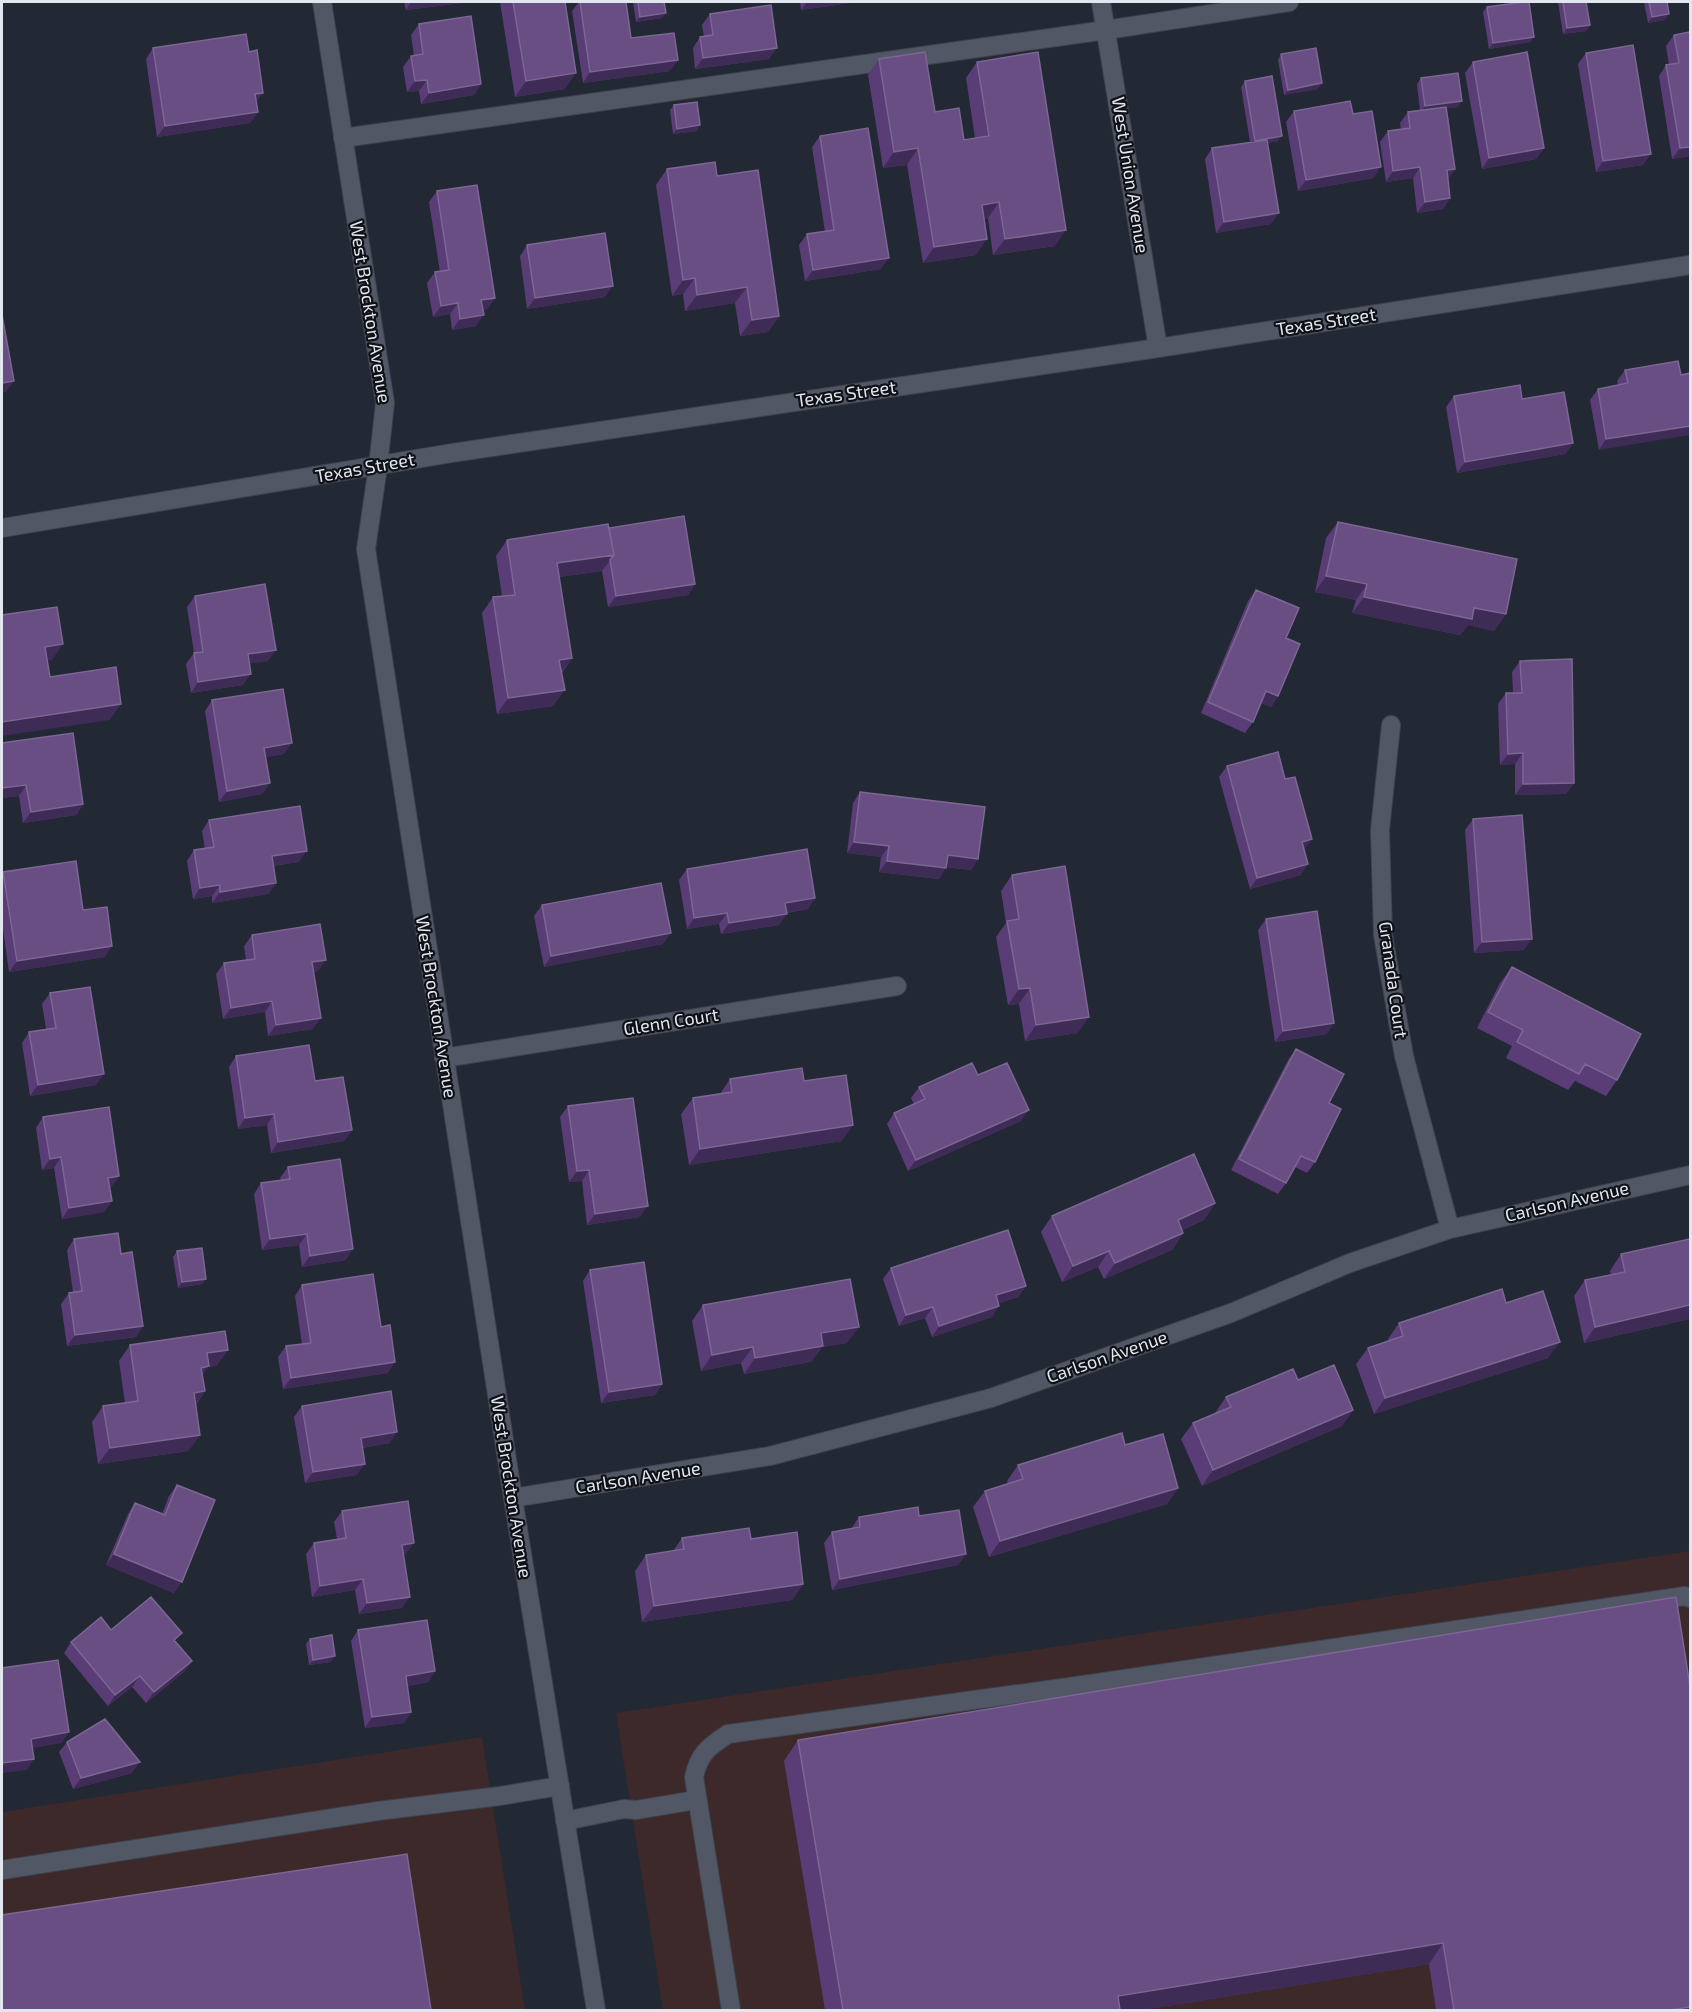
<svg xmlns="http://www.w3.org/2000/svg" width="1692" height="2012" font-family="'Exo 2',sans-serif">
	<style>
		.industrial { fill: #3d292a }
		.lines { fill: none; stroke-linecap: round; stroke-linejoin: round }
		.service-casing { stroke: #3f434f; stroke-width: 20 }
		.minor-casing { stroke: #3f434f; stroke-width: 20 }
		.tertiary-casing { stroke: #3f434f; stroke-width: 20 }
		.service { stroke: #515765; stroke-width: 18 }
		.minor { stroke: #515765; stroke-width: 18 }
		.tertiary { stroke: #515765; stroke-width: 18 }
		.wall { fill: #5a3c76 }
		.shaded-wall { fill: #3e2c56 }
		.building { fill: #694e83; stroke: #7c6694; stroke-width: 1.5 }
		.labels { text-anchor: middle; stroke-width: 4.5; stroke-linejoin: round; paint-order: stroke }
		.street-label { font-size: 18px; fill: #e2e6ef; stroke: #0e1116 }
	</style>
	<rect width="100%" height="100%" fill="#222834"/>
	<path class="industrial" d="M1690,1551V2010H663L616,1713Z
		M482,1737L525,2010H2V1812Z"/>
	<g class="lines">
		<g class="service-casing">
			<path id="service" d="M343,138L1106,30L1289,2
				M565,1821L624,1809L636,1810L696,1800
				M2,1870L378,1811L500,1796L560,1786
				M731,2010L694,1777C699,1754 708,1747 728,1734L1090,1684L1685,1596L1690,1598"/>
		</g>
		<g class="minor-casing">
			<path id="minor" d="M322,2L385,403L378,466L366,549L513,1498L596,2010
				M1101,2L1158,348
				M1391,725L1380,830L1383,935L1404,1056L1450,1229
				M444,1058L897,986
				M513,1498L770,1456L991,1398L1231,1313L1350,1263L1450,1229L1690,1175"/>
		</g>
		<g class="tertiary-casing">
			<path id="tertiary" d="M2,528L452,453L1158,348L1690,265"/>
		</g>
		<use href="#service" class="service"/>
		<use href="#minor" class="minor"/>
		<use href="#tertiary" class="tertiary"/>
	</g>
	<path class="wall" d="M404,2H463L462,3L406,10Z
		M500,2H565V89L515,97Z
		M579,2H626L631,38L670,71L583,83L572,11Z
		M633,2H664L666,13L662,18L636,22Z
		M800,2H851L850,3L801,10Z
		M1558,2H1586L1590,25L1586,31L1563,34Z
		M1644,2H1667L1665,20L1648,23Z
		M1487,7L1534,37L1530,42L1489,49L1483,12Z
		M710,14L769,59L695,69L693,48L700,37H704L702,25Z
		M419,24L481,84L474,95L421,104L419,91L407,92L403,67L411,56H414L411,35Z
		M1690,32V156L1672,159L1659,76L1666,65H1669L1666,46L1674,35Z
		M153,48L256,102L258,112L250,123L157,137L146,59Z
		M1586,53L1643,165L1596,172L1578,64Z
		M1281,54L1318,89L1284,95L1278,60Z
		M879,59L964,140L975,138L966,78L977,62L1055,246L993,255L988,218L984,219L976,255L923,263L907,165L883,168L868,75Z
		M1473,62L1544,148L1536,159L1482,169L1465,73Z
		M1421,78L1458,107L1447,108L1455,169L1448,179L1450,198L1443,209L1417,213L1413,178L1386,182L1380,142L1388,131L1401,129L1400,123L1408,112L1420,110L1417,84Z
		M1245,81L1278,141L1268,143L1271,224L1216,233L1205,159L1212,148L1250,142L1241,87Z
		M674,105L697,131L673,134L670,110Z
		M1294,111L1353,114L1374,178L1298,191L1286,122Z
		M820,136L881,269L805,281L799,245L807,234L825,232L812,147Z
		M667,169L717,176L779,316L768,332L740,336L735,303L685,311L683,294L672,296L656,185Z
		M437,191L495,298L487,309L483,310L476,326L452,330L450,314L433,317L427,283L435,272H440L429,202Z
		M527,245L605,297L527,309L520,256Z
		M1678,361L1599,450L1590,400L1598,389L1618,385L1617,381L1625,370Z
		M1454,396L1573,443L1565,454L1457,473L1446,407Z
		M1338,522L1506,614L1494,631L1468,625L1460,635L1352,613L1356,600L1315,592L1326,538Z
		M609,528L695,584L688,595L608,607L602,571L559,577L572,658L562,673L553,706L497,714L482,613L493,597L502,596L496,556L507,540Z
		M1256,590L1286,638L1278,696L1271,707L1261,703L1253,722L1245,733L1201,713L1248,601Z
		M195,596L268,661L249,663L243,685L191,693L186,664L194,653L187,607Z
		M1520,661L1574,783L1566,794L1515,795V764L1500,765L1498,704L1506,693H1513L1512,672Z
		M212,700L284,754L266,757L270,783L262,794L219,802L205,711Z
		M2,743L83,804L76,815L23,823L19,796L2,798Z
		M1227,766L1285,779L1312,839L1304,849L1301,875L1250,889L1219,777Z
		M860,792L978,859L971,870L946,867L939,879L879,872L881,857L847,853L853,803Z
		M1473,819L1524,950L1474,953L1465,830Z
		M209,820L299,862L273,866L276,883L268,894L212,903V896L193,899L187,861L194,850L205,849L202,831Z
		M687,869L815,898L808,909L787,913L779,925L721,934L719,924L687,929L679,880Z
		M3,872L83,910L105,957L9,972L2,922V875Z
		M1012,875L1078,1033L1025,1041L1019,1004L1008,1005L996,937L1006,923L1001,891Z
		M542,905L663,944L544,967L534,916Z
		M1266,919L1327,1034L1275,1042L1258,930Z
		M252,935L318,971L314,972L313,1029L268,1036L265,1012L223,1019L216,974L224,963L246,960L244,946Z
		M1512,967L1617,1080L1606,1096L1575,1081L1568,1090L1506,1058L1512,1046L1477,1028L1500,983Z
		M50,993L96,1085L30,1096L22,1043L29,1032L46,1029L42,1004Z
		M1296,1049L1315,1162L1307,1173L1295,1167L1286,1183L1278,1194L1231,1170L1288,1060Z
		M236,1056L315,1081L352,1130L344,1141L271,1153L267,1125L238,1129L229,1067Z
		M730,1079L804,1081L842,1141L689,1165L681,1114L693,1098L720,1094Z
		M919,1087L1021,1121L908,1171L887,1124L894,1113L914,1104L911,1098Z
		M568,1106L640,1217L587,1225L582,1181L569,1182L560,1117Z
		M43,1117L119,1176L111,1187H109L112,1201L104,1212L62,1219L54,1168L42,1170L36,1128Z
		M288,1167L346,1260L302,1267L299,1245L262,1250L254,1194L261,1183L281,1180L280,1178Z
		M1215,1203L1204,1220L1182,1230L1183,1233L1172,1250L1104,1279L1098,1267L1062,1282L1041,1232L1052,1216Z
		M74,1239L121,1254L143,1326L136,1337L67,1346L61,1304L69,1293L73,1292L67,1250Z
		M1690,1239V1319L1584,1343L1574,1296L1585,1280L1611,1275L1610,1271L1621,1254Z
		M177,1251L206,1279L202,1284L178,1288L173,1257Z
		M891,1268L1026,1286L1018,1297L999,1303L992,1317L932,1337L925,1318L899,1326L883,1279Z
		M590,1270L662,1384L655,1395L601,1403L583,1281Z
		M302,1285L388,1373L283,1389L278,1357L286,1346L302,1344L295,1296Z
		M1506,1303L1548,1358L1374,1414L1356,1364L1368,1348L1388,1341V1339L1399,1323Z
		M703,1305L847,1343L822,1347L811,1362L744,1374L741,1363L701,1371L692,1321Z
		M130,1345L228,1350L216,1366L208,1367L202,1376L205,1391L196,1405L200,1435L188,1451L98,1464L92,1422L103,1406L125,1403L119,1361Z
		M1298,1380L1353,1410L1342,1426L1202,1486L1181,1439L1193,1423L1215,1413L1226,1397Z
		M302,1406L390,1443L362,1448L357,1475L305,1483L294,1417Z
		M1125,1445L1178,1488L1167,1504L989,1557L973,1507L985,1491L1008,1484L1007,1481L1018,1465Z
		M177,1485L174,1593L106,1565L128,1514L135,1503L162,1514L169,1496Z
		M342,1511L406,1554H403L402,1608L359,1614L355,1590L312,1597L306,1554L314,1543L337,1539L334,1522Z
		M919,1516L966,1554L958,1565L832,1590L824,1543L832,1532L851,1529L859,1517Z
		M682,1538L751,1539L803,1584L792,1600L642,1622L635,1571L646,1555L673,1551Z
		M111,1630L176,1642L192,1661L184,1672L146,1703L132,1687L108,1706L64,1653L71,1642Z
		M358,1630L435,1671L428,1682L407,1686L411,1712L404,1723L365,1728L351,1641Z
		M310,1639L331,1662L309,1665L306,1644Z
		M798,1740L1690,2010H1436L1429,1964L1142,2010H825L784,1761Z
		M67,1742L132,1773L73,1789L59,1752Z"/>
	<path class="shaded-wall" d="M411,2H463L462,3L406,10Z
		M807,2H851L850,3L801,10Z
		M666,13L662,18L636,22L640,17Z
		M1669,14L1665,20L1648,23L1652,17Z
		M1590,25L1586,31L1563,34L1567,28Z
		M1534,37L1530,42L1489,49L1493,43Z
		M777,48L769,59L695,69L703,58Z
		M678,60L670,71L583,83L590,72Z
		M576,73L565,89L515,97L526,81Z
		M427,80L419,91L407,92L415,81Z
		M1322,83L1318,89L1284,95L1288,90Z
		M481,84L474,95L421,104L429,93Z
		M263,93L255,104V94Z
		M1462,101L1458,107L1421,112L1425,106Z
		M258,112L250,123L157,137L165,126Z
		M700,125L697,131L673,134L677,129Z
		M1282,136L1278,141L1251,146L1255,141Z
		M1690,147V156L1672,159L1680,148Z
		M918,148L907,165L883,168L894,152Z
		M1544,148L1536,159L1482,169L1489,158Z
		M1651,154L1643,165L1596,172L1603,161Z
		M1381,167L1374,178L1298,191L1306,180Z
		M1420,167L1413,178L1386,182L1393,171Z
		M1455,169L1447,180V170Z
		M1450,198L1443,209L1417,213L1425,202Z
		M999,202L988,218L971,221L982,205Z
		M1279,213L1271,224L1216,233L1224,222Z
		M1066,230L1055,246L993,255L1005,239Z
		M987,239L976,255L923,263L934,247Z
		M889,258L881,269L805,281L813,270Z
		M695,278L683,294L672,296L683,280Z
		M613,286L605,297L527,309L535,298Z
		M747,287L735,303L685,311L697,295Z
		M495,298L487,309L474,311L481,300Z
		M458,303L450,314L433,317L441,306Z
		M484,315L476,326L452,330L460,319Z
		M779,316L768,332L740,336L752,320Z
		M14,381L6,392H2V383Z
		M1690,426V435L1599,450L1606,439Z
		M1573,443L1565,454L1457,473L1465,462Z
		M614,555L602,571L545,579L557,563Z
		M1326,576L1367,584L1356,600L1315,592Z
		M695,584L688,595L608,607L616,596Z
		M1364,597L1474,608L1506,614L1494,631L1468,625L1460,635L1352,613Z
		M63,644L52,660L34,663L45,647Z
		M276,650L268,661L240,665L248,654Z
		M572,658L560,674L559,660Z
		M251,674L243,685L191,693L198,682Z
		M565,690L553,706L497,714L508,698Z
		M1266,691L1278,696L1271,707L1258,702Z
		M121,704L110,720L2,736V722Z
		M292,743L284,754L256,759L264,748Z
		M1523,753L1515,764L1500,765L1508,754Z
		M270,783L262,794L219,802L227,791Z
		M1574,783L1566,794L1515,795L1523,784Z
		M26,785L19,796L2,798V788Z
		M83,804L76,815L23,823L31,812Z
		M1312,839L1304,850L1302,842Z
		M854,842L889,846L881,857L847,853Z
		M307,851L299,862L264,867L272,856Z
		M948,855L978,859L971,870L940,866Z
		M887,861L946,868L939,879L879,872Z
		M1308,864L1301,875L1250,889L1257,878Z
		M276,883L268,894L212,903L220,892Z
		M220,885L212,896L193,899L200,888Z
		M815,898L808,909L777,914L785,903Z
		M727,913L719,924L687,929L694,918Z
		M787,914L779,925L721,934L729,923Z
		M671,933L663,944L544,967L551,956Z
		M1532,939L1524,950L1474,953L1482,942Z
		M112,946L105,957L9,972L17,961Z
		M326,960L318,971L305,973L312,962Z
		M1030,988L1019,1004L1008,1005L1019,989Z
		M272,1001L265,1012L223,1019L231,1008Z
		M1089,1017L1078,1033L1025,1041L1036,1025Z
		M321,1018L313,1029L268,1036L276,1025Z
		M1334,1023L1327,1034L1275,1042L1283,1031Z
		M104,1074L96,1085L30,1096L38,1085Z
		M1029,1110L1021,1121L908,1171L916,1160Z
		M274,1114L267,1125L238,1129L245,1118Z
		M853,1125L842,1141L689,1165L700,1149Z
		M352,1130L344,1141L271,1153L278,1142Z
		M61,1157L54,1168L42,1170L50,1159Z
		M589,1170L582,1181L569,1182L577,1171Z
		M119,1176L111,1187L100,1189L108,1178Z
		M112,1201L104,1212L62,1219L69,1208Z
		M1215,1203L1204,1220L1166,1236L1178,1220Z
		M648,1206L640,1217L587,1225L595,1214Z
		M1183,1233L1172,1250L1104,1279L1115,1263Z
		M307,1234L299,1245L262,1250L270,1239Z
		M353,1249L346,1260L302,1267L310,1256Z
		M1109,1251L1098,1267L1062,1282L1073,1266Z
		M206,1279L202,1284L178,1288L182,1282Z
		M1026,1286L1018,1297L989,1306L996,1295Z
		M1690,1305V1319L1584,1343L1595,1327Z
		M999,1306L992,1317L932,1337L939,1326Z
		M933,1307L925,1318L899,1326L906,1315Z
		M143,1326L136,1337L67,1346L75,1335Z
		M859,1327L847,1343L822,1347L811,1362L744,1374L755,1358L821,1333Z
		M1560,1342L1548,1358L1374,1414L1385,1398Z
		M753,1347L741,1363L701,1371L712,1355Z
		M228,1350L216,1366L208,1367L198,1383L190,1384L207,1353Z
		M395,1362L388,1373L283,1389L291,1378Z
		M662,1384L655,1395L601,1403L609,1392Z
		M205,1391L194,1407V1393Z
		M1353,1410L1342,1426L1202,1486L1213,1470Z
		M397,1432L390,1443L353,1449L361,1438Z
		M200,1435L188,1451L98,1464L110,1448Z
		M365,1464L357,1475L305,1483L313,1472Z
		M1178,1488L1167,1504L989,1557L1000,1541Z
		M414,1543L406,1554L394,1556L402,1545Z
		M114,1554L182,1582L174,1593L106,1565Z
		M966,1554L958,1565L832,1590L840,1579Z
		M363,1579L355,1590L312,1597L320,1586Z
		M803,1584L792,1600L642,1622L654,1606Z
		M410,1597L402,1608L359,1614L367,1603Z
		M335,1656L331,1662L309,1665L313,1660Z
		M192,1661L184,1672L146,1703L154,1692Z
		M435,1671L428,1682L398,1687L406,1676Z
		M140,1676L132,1687L108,1706L115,1695Z
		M411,1712L404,1723L365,1728L372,1717Z
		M69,1732L62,1743L24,1750L31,1739Z
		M34,1759L27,1770L2,1773V1763Z
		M140,1762L132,1773L73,1789L81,1778Z
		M1443,1943L1429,1964L1142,2010H1108L1118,1996Z
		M1690,2007V2010H1670Z"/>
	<path class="building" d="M513,2H565L576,73L526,81Z
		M580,2H626L631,38L674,33L678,60L590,72Z
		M638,2H664L666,13L640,17Z
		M1524,2H1529L1534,37L1493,43L1487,7Z
		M1563,2H1586L1590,25L1567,28Z
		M1649,2H1667L1669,14L1652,17Z
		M771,5L777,48L703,58L700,37L713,35L710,14Z
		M471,16L481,84L429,93L427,80L415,81L411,56L423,54L419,24Z
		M1690,32V147L1680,148L1666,65L1679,63L1674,35Z
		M246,34L249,52L257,50L263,93L255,94L258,112L165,126L153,48Z
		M1633,45L1651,154L1603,161L1586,53Z
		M1316,48L1322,83L1288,90L1281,54Z
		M925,52L935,112L959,108L964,140L989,136L977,62L1038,52L1066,230L1005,239L999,202L982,205L987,239L934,247L918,148L894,152L879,59Z
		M1527,52L1544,148L1489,158L1473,62Z
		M1458,73L1462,101L1425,106L1421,78Z
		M1272,76L1282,136L1255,141L1245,81Z
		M1350,101L1353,114L1372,111L1381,167L1306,180L1294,111Z
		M697,102L700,125L677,129L674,105Z
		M1446,107L1455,169L1447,170L1450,198L1425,202L1420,167L1393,171L1388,131L1410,128L1408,112Z
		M868,128L889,258L813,270L807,234L834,230L820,136Z
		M1267,140L1279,213L1224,222L1212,148Z
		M715,162L717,176L758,170L779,316L752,320L747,287L697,295L695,278L683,280L667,169Z
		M477,185L495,298L481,300L484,315L460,319L458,303L441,306L435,272L449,270L437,191Z
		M605,233L613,286L535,298L527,245Z
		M2,315L14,381L2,383Z
		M1678,361L1681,375L1690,373V426L1606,439L1598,389L1628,383L1625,370Z
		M1520,385L1522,399L1564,392L1573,443L1465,462L1454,396Z
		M684,516L695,584L616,596L610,560L614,555L609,528Z
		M1338,522L1517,559L1506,614L1474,608L1472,619L1364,597L1367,584L1326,576Z
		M608,524L614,555L557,563L572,658L559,660L565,690L508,698L493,597L515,595L507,540Z
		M265,584L276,650L248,654L251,674L198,682L194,653L203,652L195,596Z
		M1256,590L1299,608L1286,638L1300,644L1278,696L1266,691L1253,722L1208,702Z
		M57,607L63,644L45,647L50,677L116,667L121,704L2,722V615Z
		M1572,659L1574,783L1523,784V753L1508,754L1506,693H1522L1520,661Z
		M283,689L292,743L264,748L270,783L227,791L212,700Z
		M73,733L83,804L31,812L26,785L2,788V743Z
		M1278,752L1285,779L1295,777L1312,839L1302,842L1308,864L1257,878L1227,766Z
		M860,792L985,807L978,859L948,855L946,868L887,861L889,846L854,842Z
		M300,806L307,851L272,856L276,883L220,892V885L200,888L194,850L214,847L209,820Z
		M1522,815L1532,939L1482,942L1473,819Z
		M807,849L815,898L785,903L787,914L729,923L727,913L694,918L687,869Z
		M76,861L83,910L107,907L112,946L17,961L3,872Z
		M1065,866L1089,1017L1036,1025L1030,988L1019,989L1007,921L1019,919L1012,875Z
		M661,883L671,933L551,956L542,905Z
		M1317,911L1334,1023L1283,1031L1266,919Z
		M320,924L326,960L312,962L321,1018L276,1025L272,1001L231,1008L224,963L255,959L252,935Z
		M1512,967L1641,1034L1617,1080L1585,1064L1579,1074L1517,1042L1523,1030L1488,1012Z
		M90,987L104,1074L38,1085L29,1032L56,1028L50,993Z
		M309,1045L315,1081L343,1077L352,1130L278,1142L274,1114L245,1118L236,1056Z
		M1296,1049L1344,1074L1329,1103L1341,1109L1315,1162L1301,1156L1286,1183L1239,1159Z
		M972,1063L978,1075L1007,1063L1029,1110L916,1160L894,1113L925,1099L919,1087Z
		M802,1068L804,1081L846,1075L853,1125L700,1149L693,1098L732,1092L730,1079Z
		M633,1098L648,1206L595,1214L589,1170L577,1171L568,1106Z
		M109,1107L119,1176L108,1178L112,1201L69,1208L61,1157L50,1159L43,1117Z
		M1194,1154L1215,1203L1178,1220L1183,1233L1115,1263L1109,1251L1073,1266L1052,1216Z
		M340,1159L353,1249L310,1256L307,1234L270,1239L261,1183L290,1179L288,1167Z
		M1008,1230L1026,1286L996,1295L999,1306L939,1326L933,1307L906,1315L891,1268Z
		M118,1233L121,1254L132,1252L143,1326L75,1335L69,1293L82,1291L74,1239Z
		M1690,1239V1305L1595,1327L1585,1280L1625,1272L1621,1254Z
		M202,1248L206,1279L182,1282L177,1251Z
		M644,1262L662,1384L609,1392L590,1270Z
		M373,1274L381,1327L390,1325L395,1362L291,1378L286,1346L311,1343L302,1285Z
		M850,1279L859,1327L821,1333L823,1346L755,1358L753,1347L712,1355L703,1305Z
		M1502,1289L1506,1303L1543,1291L1560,1342L1385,1398L1368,1348L1403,1336L1399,1323Z
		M225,1331L228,1350L207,1353L209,1366L201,1368L205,1391L194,1393L200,1435L110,1448L103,1406L138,1401L130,1345Z
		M1334,1365L1353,1410L1213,1470L1193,1423L1231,1407L1226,1397L1293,1369L1298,1380Z
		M391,1391L397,1432L361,1438L365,1464L313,1472L302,1406Z
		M1122,1433L1125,1445L1163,1434L1178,1488L1000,1541L985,1491L1023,1479L1018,1465Z
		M177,1485L215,1500L182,1582L114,1554L135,1503L165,1515Z
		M408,1501L414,1543L402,1545L410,1597L367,1603L363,1579L320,1586L314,1543L346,1538L342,1511Z
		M918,1507L919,1516L959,1510L966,1554L840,1579L832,1532L860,1527L859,1517Z
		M749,1528L751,1539L797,1532L803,1584L654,1606L646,1555L684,1549L682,1538Z
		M151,1597L182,1633L174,1640L192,1661L154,1692L140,1676L115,1695L71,1642L101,1617L111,1630Z
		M1676,1597L1690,1686V2007L1670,2010H1454L1443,1943L1118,1996L1120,2010H843L798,1740Z
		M427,1620L435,1671L406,1676L411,1712L372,1717L358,1630Z
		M332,1635L335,1656L313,1660L310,1639Z
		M58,1660L69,1732L31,1739L34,1759L2,1763V1668Z
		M105,1719L140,1762L81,1778L67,1742Z
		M407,1854L431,2010H2V1915Z"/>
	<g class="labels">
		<g class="street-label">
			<text transform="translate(1130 175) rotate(81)" y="6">West Union Avenue</text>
			<text transform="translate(370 312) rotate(81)" y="6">West Brockton Avenue</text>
			<text transform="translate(1326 322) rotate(-9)" y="6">Texas Street</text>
			<text transform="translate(846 394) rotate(-8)" y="6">Texas Street</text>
			<text transform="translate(365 468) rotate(-10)" y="6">Texas Street</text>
			<text transform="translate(1393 980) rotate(82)" y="6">Granada Court</text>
			<text transform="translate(436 1007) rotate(81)" y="6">West Brockton Avenue</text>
			<text transform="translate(671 1022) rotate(-9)" y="6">Glenn Court</text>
			<text transform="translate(1567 1202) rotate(-13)" y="6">Carlson Avenue</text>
			<text transform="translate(1107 1357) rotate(-19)" y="6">Carlson Avenue</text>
			<text transform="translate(638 1478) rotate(-9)" y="6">Carlson Avenue</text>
			<text transform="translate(511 1487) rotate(81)" y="6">West Brockton Avenue</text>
		</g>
	</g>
	<rect width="1692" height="2012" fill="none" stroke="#e2e6ef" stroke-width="6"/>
</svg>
